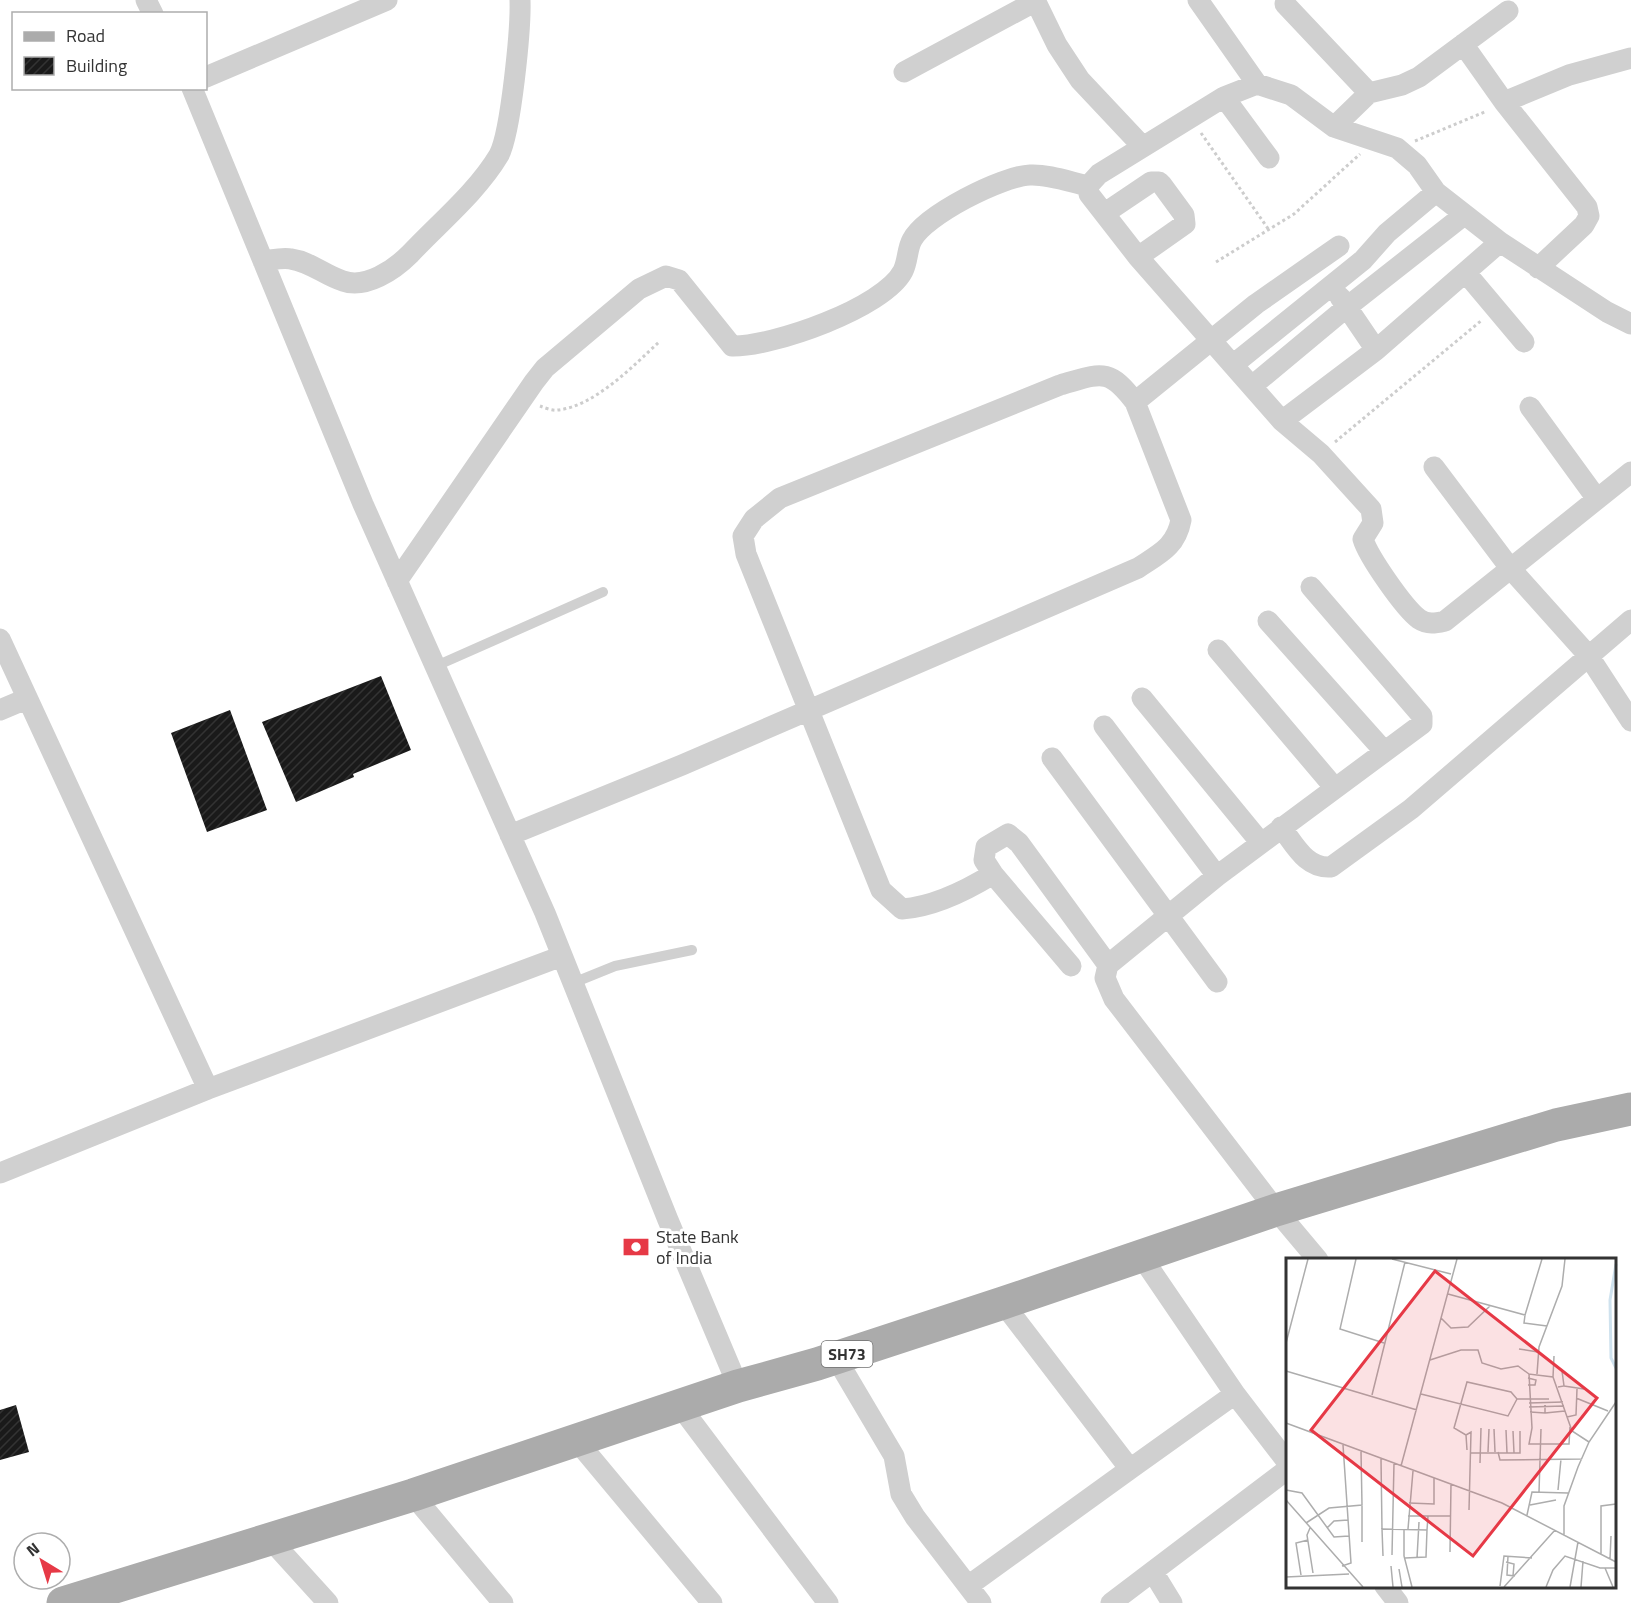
<svg xmlns="http://www.w3.org/2000/svg" width="1631" height="1603" font-family="'Titillium Web',sans-serif">
	<style>
		.building { fill: url(#building-hatch) }
		.lines { fill: none; stroke-linecap: round; stroke-linejoin: round }
		.path { stroke: #cdcdcd; stroke-width: 3; stroke-dasharray: 3 3; stroke-linecap: butt }
		.lane { stroke: #d0d0d0; stroke-width: 10 }
		.street { stroke: #d0d0d0; stroke-width: 21 }
		.primary { stroke: #ababab; stroke-width: 33 }
		.labels { text-anchor: middle; stroke-width: 6; stroke-linejoin: round; paint-order: stroke }
		.shield { fill: #fff; stroke: #707070; stroke-width: 1.5 }
		.shield-label { font-size: 16px; font-weight: bold; fill: #333 }
		.poi-label { font-size: 18px; fill: #333; stroke: #fff; text-anchor: start }
		.inset-river { fill: none; stroke: #cfe2ee; stroke-width: 3 }
		.inset-road { fill: none; stroke: #adadad; stroke-width: 1.5 }
		.view { fill: #e63946; fill-opacity: 0.15; stroke: #e63946; stroke-width: 3 }
		.inset-edge { fill: none; stroke: #333; stroke-width: 3 }
	</style>
	<defs>
		<pattern id="building-hatch" width="6" height="6" patternUnits="userSpaceOnUse" patternTransform="scale(1.5)"><rect width="6" height="6" fill="#1a1a1a"/><path d="M-1 1l2-2M0 6l6-6M5 7l2-2" fill="none" stroke="#333"/></pattern>
	</defs>
	<rect width="100%" height="100%" fill="#fff"/>
	<path class="building" d="M381,676L411,750L353,774L354,777L296,802L262,722Z
		M230,710L267,810L207,832L171,733Z
		M16,1405L29,1452L0,1460V1410Z"/>
	<g class="lines">
		<path class="path" d="M1201,133L1269,230
			M1415,141L1487,111
			M1216,262L1294,214L1360,154
			M540,406C545,408 553,411 558,410C595,406 633,366 659,342
			M1335,442L1482,320"/>
		<path class="lane" d="M436,666L603,592
			M573,983L615,966L692,950"/>
		<path class="street" d="M146,0L153,14
			M1035,0L1057,45L1080,80L1143,147
			M1198,0L1257,84
			M1285,4L1369,93L1334,127
			M1463,44L1504,102L1587,207L1589,216L1584,225L1538,268
			M904,72L1036,1
			M206,77L387,0
			M192,88L363,504L545,913L668,1220L738,1386
			M1369,93L1402,85L1419,77L1508,11
			M1224,97L1269,158
			M1504,102L1569,75L1631,58
			M1105,213L1151,182H1159L1162,185L1184,215L1185,224L1138,257
			M263,261C272,260 283,257 291,259C311,262 324,275 343,281C366,289 394,270 410,254C439,223 477,192 499,155C511,132 521,28 520,0
			M1466,273L1524,342
			M1631,324L1607,312L1500,242L1436,192L1417,165L1397,148L1334,127L1291,95L1257,84L1224,97L1099,174L1088,186L1089,194L1138,257L1282,421L1321,454L1371,509L1373,523L1363,539C1368,556 1404,608 1419,619C1428,625 1436,623 1445,621L1631,472
			M1376,350L1500,242
			M1234,364L1363,260L1387,233L1436,192
			M1252,386L1347,307L1464,215
			M1530,407L1597,499
			M1282,421L1376,350L1340,297
			M1434,467L1510,568L1588,655L1631,721
			M397,581L534,382L545,368L639,289L666,276L679,280L732,346C772,347 884,308 903,271C908,261 907,249 912,240C925,215 1002,176 1030,175C1048,174 1070,182 1088,186
			M1268,621L1384,751
			M0,639L208,1089
			M1218,650L1334,787
			M1142,698L1261,843
			M0,710L26,699
			M1104,726L1217,876
			M1052,758L1217,982
			M1281,827C1295,845 1306,869 1331,867L1411,809L1631,620
			M510,835L682,765L1138,568C1159,554 1176,547 1181,520L1135,402
			M993,874L984,860L986,847L1008,834L1019,843L1108,965L1105,978L1114,999L1276,1210L1318,1260
			M1108,965L1217,876L1422,724V716L1311,587
			M1071,966L993,874C967,890 932,907 902,909L881,890L746,554L743,536L754,519L780,498L1060,385C1100,374 1108,366 1135,402L1256,304L1339,246
			M0,1173L208,1089L562,956
			M1141,1256L1235,1394L1288,1463
			M836,1358L894,1456L901,1494L915,1517L981,1603
			M680,1406L828,1603
			M577,1441L712,1603
			M1130,1469L1235,1394
			M413,1495L503,1603
			M269,1538L328,1603
			M1153,1572L1172,1603
			M968,1586L1130,1469L1003,1303
			M1385,1586L1398,1603
			M1111,1603L1288,1469"/>
		<path class="primary" d="M63,1603L413,1495L738,1386L817,1364L1003,1303L1276,1210L1556,1125L1631,1109"/>
	</g>
	<defs>
		<g id="bank-bare" transform="scale(2.07)"><path d="M-6-4H6V4H-6ZM0-2.3a2.3 2.3 0 1 0 0 4.6a2.3 2.3 0 1 0 0-4.6Z" fill="#e63946" stroke="#fff" stroke-width="2.5" paint-order="stroke"/></g>
	</defs>
	<g fill-rule="evenodd">
		<use href="#bank-bare" x="636" y="1247"/>
	</g>
	<g class="labels">
		<rect class="shield" x="821.5" y="1341" width="51" height="26" rx="4.5"/>
		<g class="shield-label">
			<text x="847" y="1360">SH73</text>
		</g>
		<g class="poi-label">
			<text x="656" y="1243">State Bank<tspan x="656" dy="21">of India</tspan></text>
		</g>
	</g>
	<g transform="translate(1286 1258)">
		<rect width="330" height="330" fill="#fff"/>
		<path class="inset-river" d="M330,6L324,42L325,100L330,110"/>
		<path class="inset-road" d="M70,1L54,71L98,85M106,1L165,16M162,36L239,57L256,1M239,57L238,65L261,68M155,60L165,70L182,69L204,48M0,85L22,1M233,91L252,94M144,102L175,92H192L196,105L215,111L232,108L243,116M0,113L131,152M251,116L253,89L276,28L279,1M267,119L268,98M242,127H249L250,122L242,120M278,128L298,131M272,129L278,128L276,113M135,136L222,158L231,141M86,137L119,4M290,140L322,153M243,145L277,144M243,149L278,148M244,154L259,155V147M259,155L279,153M281,159L290,157L291,131M0,165L216,245L330,304M284,169L283,186H243L246,170L243,116L267,119L286,173L303,184M208,171L209,194M220,172L221,195M227,173L228,195M180,177L185,174L183,252M181,192L180,177L168,170L181,124L225,134L231,141H263M202,194L203,171M212,194L214,202L296,201M184,195H234V173M95,201L96,271M194,205L195,170M115,208L171,1M0,232L16,235L48,279L63,278M272,232L275,201M253,234L255,171M0,242L77,329M123,245L148,246V220M76,247V284M244,247L270,242M241,257L246,234L282,235M122,258H164M20,265L43,250L76,247L75,193M24,270L21,277L27,315M41,270L48,263L62,262M118,271V298L126,329M122,271L127,213M278,277V248L292,209L303,184L330,144M164,294L165,226M315,296V248L330,246M106,297L108,205M97,298L96,271L141,272L142,258M222,298L221,317L229,318M119,300L140,299L141,272M131,300L133,264M324,301L325,278M220,304L228,306L227,318M56,308L65,305L57,187M105,308L107,329M319,310L327,329M113,311L116,329M15,317L10,285L22,282M0,319L63,316M214,328L218,298L246,300M218,329L269,272M260,329L267,312L279,298L314,310H330M284,329L292,284M295,329L297,303"/>
		<path class="view" d="M149,13L311,140L187,298L25,172Z"/>
		<rect width="330" height="330" class="inset-edge"/>
	</g>
	<rect x="12" y="12" width="195" height="78" fill="#ffffff" stroke="#adadad" stroke-width="1.5"/>
	<rect x="24" y="32" width="30" height="9" fill="#ababab" stroke="#adadad" stroke-width="1.5"/>
	<text x="66" y="42" font-size="18" fill="#333333">Road</text>
	<rect x="24" y="57" width="30" height="18" fill="url(#building-hatch)" stroke="#adadad" stroke-width="1.5"/>
	<text x="66" y="72" font-size="18" fill="#333333">Building</text>
	<g transform="translate(42 1561) rotate(322)"><circle r="28" fill="#ffffff" stroke="#adadad" stroke-width="1.5"/>
	<path d="M0-4.5L10 22L0 15L-10 22Z" fill="#e63946"/>
	<text y="-9" font-size="16" font-weight="bold" text-anchor="middle" fill="#333333">N</text>
	</g>
</svg>
